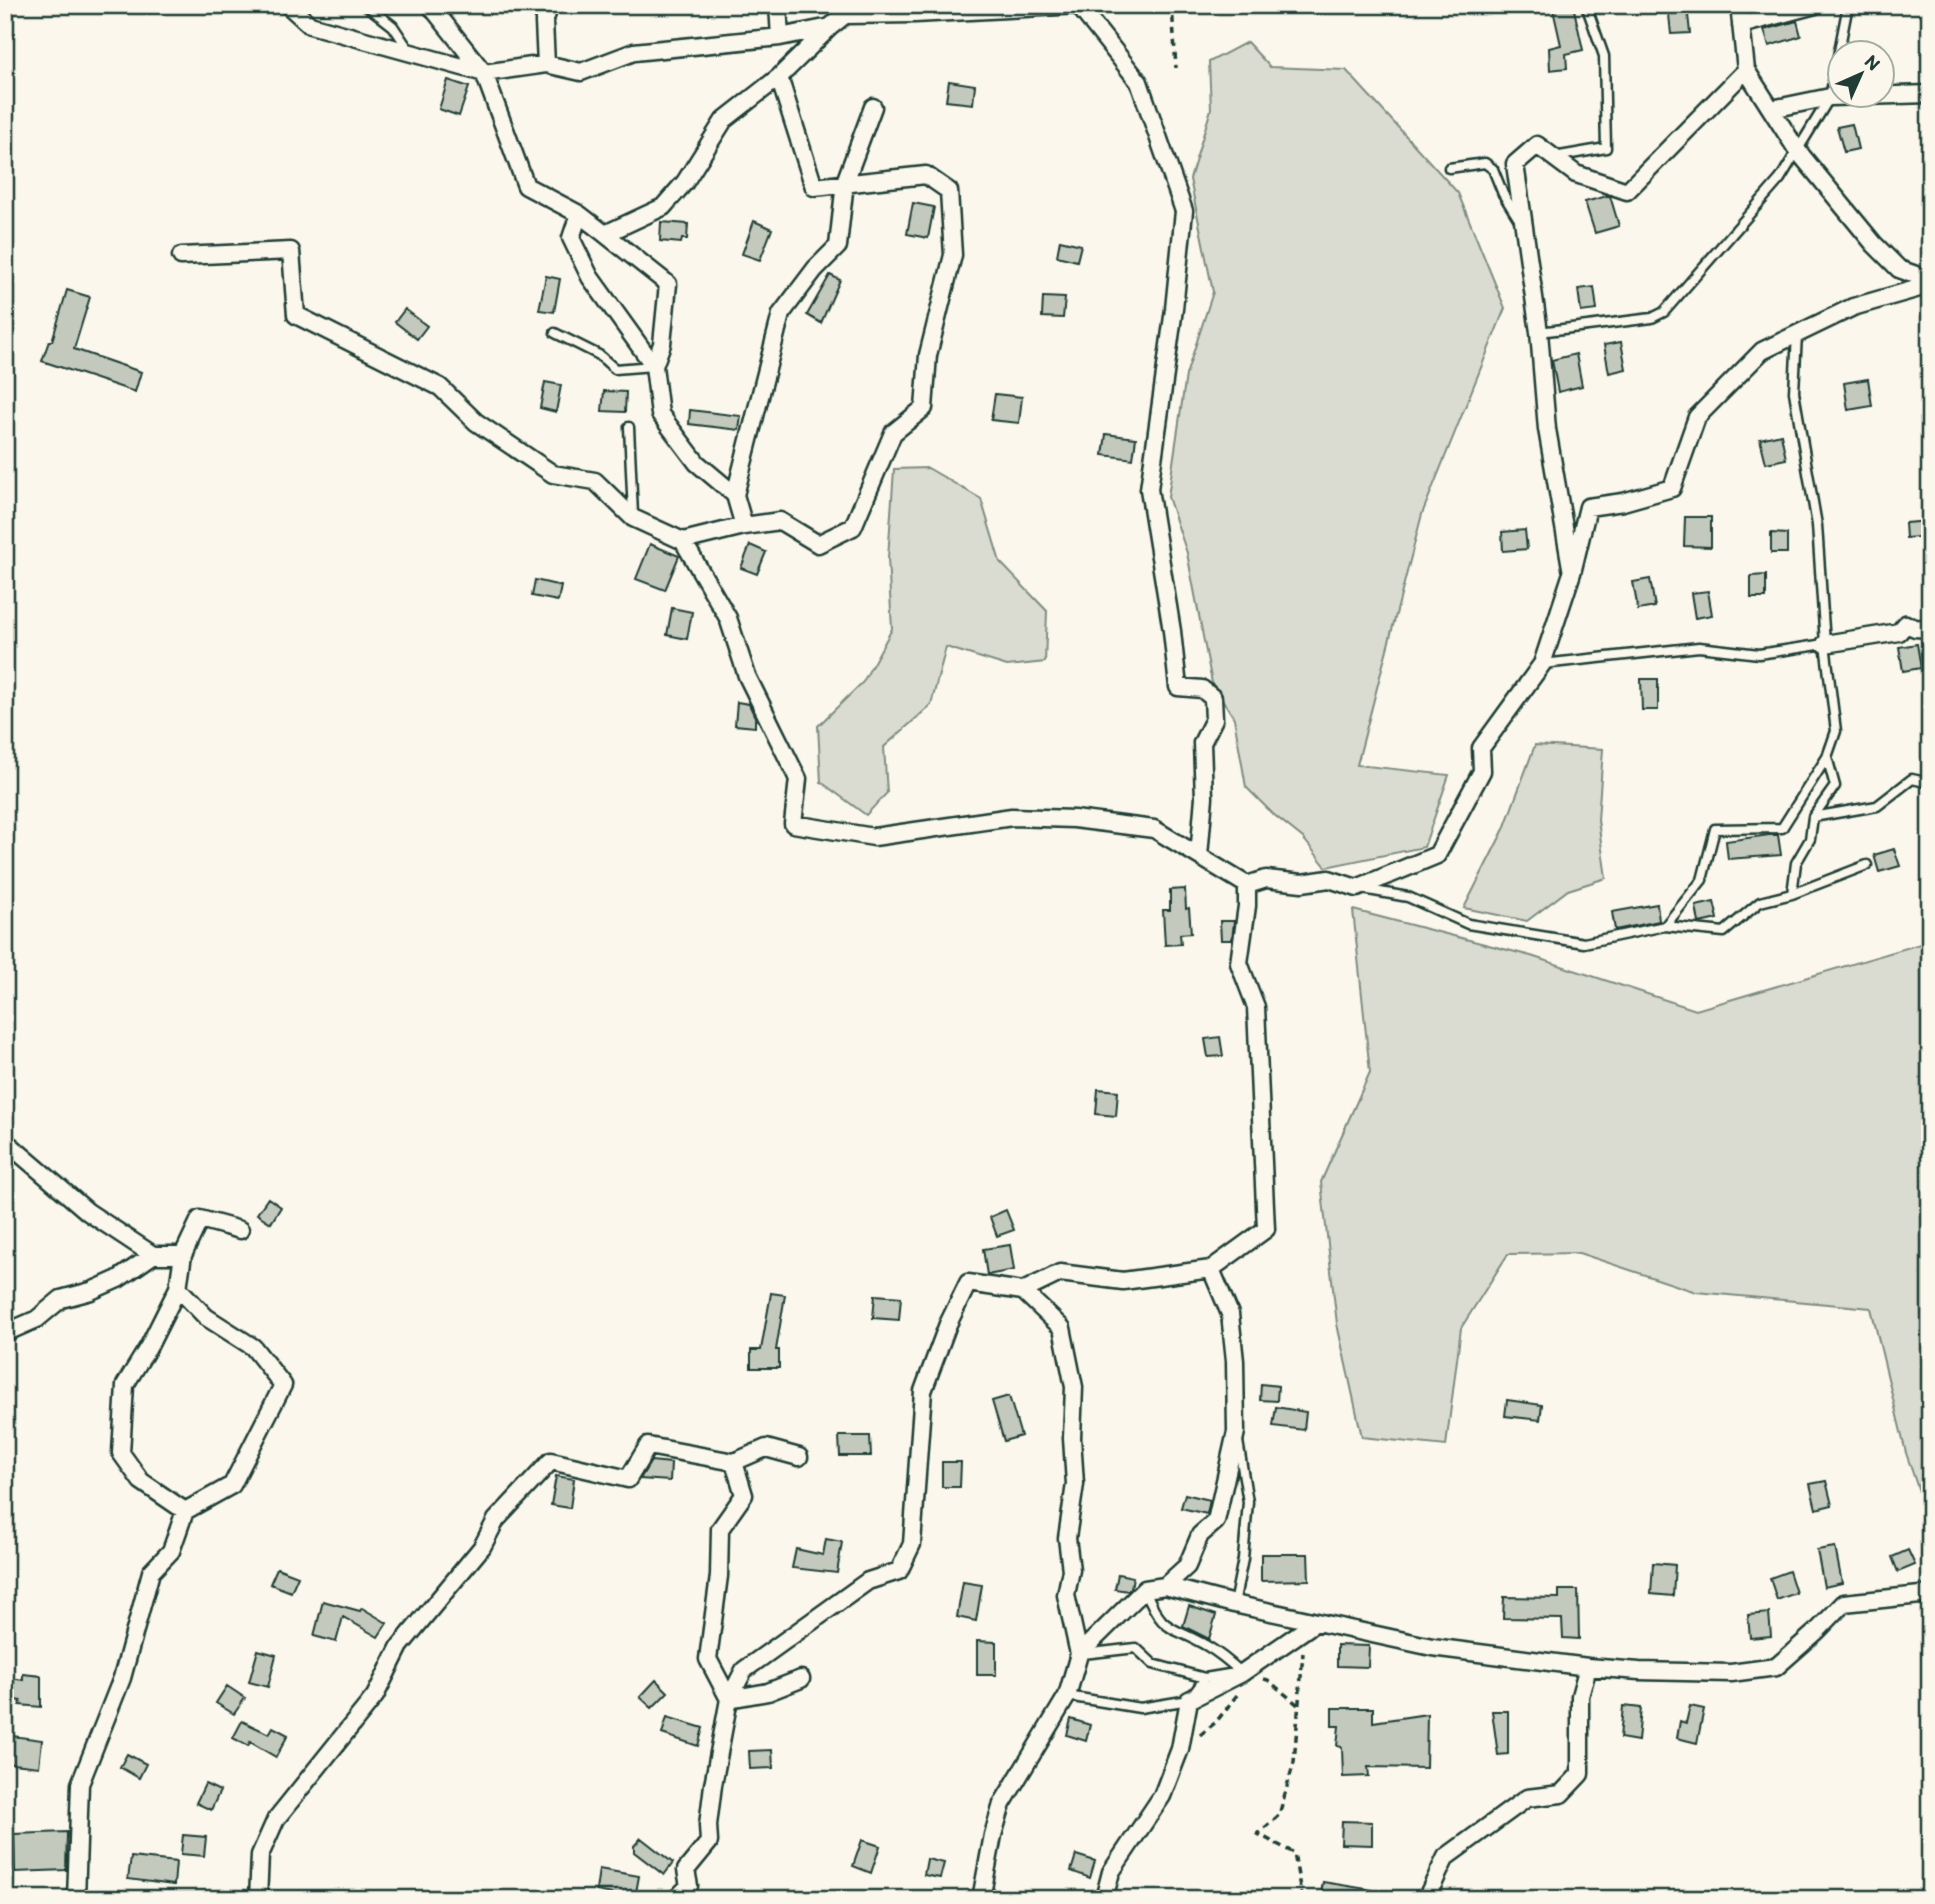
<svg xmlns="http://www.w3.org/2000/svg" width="1935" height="1904" font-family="Itim,sans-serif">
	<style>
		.green { fill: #dbdcd1; stroke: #7d8c82; stroke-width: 2 }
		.building { fill: #c4c9be; stroke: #1f3d34; stroke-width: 2 }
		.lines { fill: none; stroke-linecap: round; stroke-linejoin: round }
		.service-casing { stroke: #1f3d34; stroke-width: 13 }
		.minor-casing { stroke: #1f3d34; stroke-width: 21 }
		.path { stroke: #1f3d34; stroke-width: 3.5; stroke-dasharray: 7 5; stroke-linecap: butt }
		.service { stroke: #fbf7ec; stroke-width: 8 }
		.minor { stroke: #fbf7ec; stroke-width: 16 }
	</style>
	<rect width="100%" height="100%" fill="#fbf7ec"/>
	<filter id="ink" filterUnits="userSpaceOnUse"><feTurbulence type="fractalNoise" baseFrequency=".0143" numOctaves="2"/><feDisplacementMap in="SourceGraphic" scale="14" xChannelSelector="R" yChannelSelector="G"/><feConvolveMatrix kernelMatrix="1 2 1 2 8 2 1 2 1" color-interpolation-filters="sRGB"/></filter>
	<g filter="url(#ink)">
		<path class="green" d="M1247,42L1270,67L1346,70L1458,193L1505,308L1422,514L1357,765L1449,775L1424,847L1326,867L1303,838L1273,814L1246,787L1234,718L1212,683L1187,553L1168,497L1186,375L1213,292L1190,179L1211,109L1209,62Z
			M928,468L981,499L1000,562L1047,611L1045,662L1007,666L946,647L931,705L884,747L887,793L866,815L821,782L818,726L863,682L892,629L888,558L894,469Z
			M1535,745L1603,749L1598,820L1606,878L1568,890L1527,921L1464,908L1504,829Z
			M1353,910L1531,956L1696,1010L1930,941V1524L1906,1453L1871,1308L1696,1292L1579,1253L1508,1254L1461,1328L1446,1446L1362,1437L1337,1324L1321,1182L1370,1072Z"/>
		<path class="building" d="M1552,5H1573L1583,50L1566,54L1567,68L1550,70L1549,48L1561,45Z
			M1668,5H1687L1690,33L1671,34Z
			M1797,21L1801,36L1769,46L1764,30Z
			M448,80L469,87L459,116L439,109Z
			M949,81L975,85L973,104L946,101Z
			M1852,124L1858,149L1844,152L1837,127Z
			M1607,196H1610L1619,226L1595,233L1585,202Z
			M913,203L934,207L928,238L907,234Z
			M754,221L772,229L760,260L742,254Z
			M661,222L688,224L687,239H682L681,243L660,241Z
			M1060,240L1081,245L1077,261L1057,256Z
			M830,275L840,280L821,323L807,315Z
			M546,276L560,279L554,312L539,310Z
			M1594,287L1597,310L1581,312L1578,289Z
			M67,290L90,297L74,349L141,372L135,392L42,361L49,341H52Z
			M1043,297L1065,298L1063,318L1042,317Z
			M405,309L427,326L417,339L395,322Z
			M1621,342L1626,369L1609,373L1604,345Z
			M1576,354L1582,386L1558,392L1552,360Z
			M1868,379L1872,406L1848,410L1844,383Z
			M545,382L561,385L556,412L540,408Z
			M604,391L626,392L625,412L602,411Z
			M995,394L1022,397L1019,423L991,420Z
			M690,410L741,416L739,430L689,424Z
			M1106,434L1136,438L1133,459L1103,455Z
			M1781,434L1786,459L1766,463L1760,439Z
			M1685,517H1711V547L1684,546Z
			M1930,521V536L1906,538L1905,523Z
			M1525,530L1527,549L1503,551L1502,532Z
			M1771,533L1787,534V553H1771Z
			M650,544L679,556L665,590L636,579Z
			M750,545L766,552L757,574L741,568Z
			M1766,575V598H1751V576Z
			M1650,579L1655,607L1638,610L1633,582Z
			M535,580L561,586L558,601L532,596Z
			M1708,591L1712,615L1695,618L1691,593Z
			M672,608L692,612L687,639L667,635Z
			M1917,644L1921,668L1903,671L1899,647Z
			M1641,679H1658V710H1642Z
			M737,702L749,704L755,717V727L735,725Z
			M1769,835H1778L1781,855L1728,859L1726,841Z
			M1894,849L1900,866L1879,872L1874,855Z
			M1185,889L1186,909L1189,908L1191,933L1180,934L1181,944L1165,945L1163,910H1170V890Z
			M1714,902L1718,919L1699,923L1696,906Z
			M1657,904L1659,921L1615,930L1612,912Z
			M1220,921H1234L1232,940H1221Z
			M1220,1037L1223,1056L1208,1057L1205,1039Z
			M1098,1089L1118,1091L1116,1116L1096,1114Z
			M268,1198L281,1207L271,1223L257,1214Z
			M1006,1210L1014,1230L997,1236L990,1217Z
			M1010,1245L1014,1270L987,1275L983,1249Z
			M771,1293L785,1295L776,1350H779V1368H751V1350H761Z
			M875,1295L901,1297L899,1320L873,1318Z
			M1261,1384L1278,1386L1277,1401L1260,1400Z
			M1009,1396L1021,1436L1004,1441L992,1401Z
			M1507,1400L1542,1405L1540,1420L1505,1416Z
			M1276,1407L1306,1412L1304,1430L1273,1426Z
			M839,1436H870L871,1456H840Z
			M651,1461L671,1463L670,1481L640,1479Z
			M942,1462H961L960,1487H942Z
			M556,1476L574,1479L570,1508L551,1505Z
			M1826,1481L1832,1505L1816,1509L1810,1484Z
			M1185,1494L1210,1500L1207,1514L1181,1508Z
			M826,1539L842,1542L837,1573L792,1568L796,1549L823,1555Z
			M1835,1547L1842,1583L1824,1587L1817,1550Z
			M1908,1550L1915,1565L1898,1572L1892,1557Z
			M1261,1554H1308L1309,1580L1261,1581Z
			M1653,1563L1675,1565L1673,1596L1651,1594Z
			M277,1568L298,1576L291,1592L270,1584Z
			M1789,1571L1796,1593L1777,1600L1770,1578Z
			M1118,1574L1133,1577L1131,1588L1128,1591L1115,1589Z
			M963,1582L982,1585L976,1621L957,1617Z
			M1559,1590H1578L1579,1639L1563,1638L1562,1619L1503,1618L1504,1597L1559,1598Z
			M323,1601L360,1611L362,1608L387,1623L378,1637L343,1617L336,1642L314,1636Z
			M1189,1606L1216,1615L1209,1639L1183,1626Z
			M1769,1613L1771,1636L1750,1638L1748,1615Z
			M977,1641L996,1642V1675H977Z
			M1337,1645L1369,1646L1368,1667L1337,1666Z
			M258,1650L276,1655L268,1687L249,1682Z
			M23,1674L41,1676V1707L20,1705L21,1701L5,1698V1677L23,1680Z
			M656,1680L668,1692L652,1708L640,1697Z
			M227,1686L245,1698L234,1714L216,1703Z
			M1623,1706L1641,1708L1638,1741L1620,1738Z
			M1690,1706L1704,1709L1697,1743L1677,1738L1680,1721L1686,1723Z
			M1332,1708H1373V1722L1427,1714L1426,1768L1368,1767L1369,1776L1343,1777L1342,1747L1337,1746L1339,1726H1332Z
			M1492,1711H1508V1754L1498,1755Z
			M667,1717L703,1728L698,1746L662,1734Z
			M1071,1719L1090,1725L1086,1741L1067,1735Z
			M242,1721L269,1734L273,1727L288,1735L276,1757L250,1742L248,1746L233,1738Z
			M5,1735L42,1740L39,1767L5,1763Z
			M772,1750L773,1768L750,1769L749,1751Z
			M127,1754L146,1764L139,1778L120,1767Z
			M205,1784L220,1791L211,1810L196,1803Z
			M1342,1821L1372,1822V1845L1341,1844Z
			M67,1832L66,1870L15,1872L14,1834Z
			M183,1835L206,1837L204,1856L181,1854Z
			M641,1838L673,1863L664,1875L634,1852V1846Z
			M862,1840L880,1846L871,1873L853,1866Z
			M1076,1855L1095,1861L1090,1878L1071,1871Z
			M131,1857L176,1862L174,1885L128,1879Z
			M927,1859L944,1863L940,1878L924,1875Z
			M599,1869L639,1876L635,1898L596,1891Z
			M1323,1882L1373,1890L1372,1899H1320Z"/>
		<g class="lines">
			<g class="service-casing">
				<path id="service" d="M366,5L393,26L409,50
					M1554,157L1606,148L1604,56L1586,5
					M1449,168L1485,163L1493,169L1503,194L1518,218
					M1539,332L1652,318L1664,312L1780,179L1830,97L1848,5
					M555,333L599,355L615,369L653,366
					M1797,334L1794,392L1817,525L1825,644L1836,731L1827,757L1835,786L1813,817L1877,806L1912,779L1930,783
					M629,427L633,515
					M1543,664L1699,647L1759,654L1825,644
					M1363,889L1408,897L1468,924L1584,943L1665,926L1724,932L1760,902L1792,894L1796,863L1810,839L1813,817
					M1792,894L1867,865
					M1665,926L1702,880L1715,829L1782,828L1827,757
					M1145,1589C1163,1635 1170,1624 1207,1646C1219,1653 1232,1664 1242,1673
					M1234,1604L1243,1559L1248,1502L1238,1441
					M1083,1654L1136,1648L1153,1664L1205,1678L1229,1674
					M1067,1696L1140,1708L1189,1700L1205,1678"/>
			</g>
			<g class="minor-casing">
				<path id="minor" d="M288,5L310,25L484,73L546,64L581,72L634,52L780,37L830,27L779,77L724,120L685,182L663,207L605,234L579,214
					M430,5L484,73L526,186L579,214L571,238L590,277L654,366L660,414L697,463L735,495L744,526L683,541
					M778,5L780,37
					M1739,5L1746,70L1627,191L1576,174L1537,145L1515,164L1539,332L1547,429L1572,573L1588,507L1623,502L1672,488L1697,417L1762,351L1853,307L1930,285
					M1741,25L1815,5
					M830,27L845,15L915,14L1078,5L1139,82L1184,211L1174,309L1149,489L1172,631L1178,687L1202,689L1213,698L1214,719L1202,743L1204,797L1199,856
					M546,64L544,22L550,5
					M1746,70L1797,150L1874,244L1899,269L1930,280
					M1772,109L1830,97L1930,94
					M605,234L668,284L662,344L654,366
					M181,256L291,251L296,315L440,387L476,422L553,474L595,481L633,518L683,541L728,618L747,676L798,779L793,824L874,837L1012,817L1074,819L1154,829L1247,885V906L1239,963L1256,1007L1266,1229L1211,1269L1123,1281L1060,1273L1023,1291
					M735,495L781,314L815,269L838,246L845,182L873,107
					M744,526L780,521L818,544L853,527L893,433L924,408L928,355L953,255L949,191L926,175L814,187L779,77
					M1825,644L1899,632L1906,624L1915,628L1930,629
					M1247,885L1266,879L1302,883L1329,879L1357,888L1437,855L1482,771L1481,748L1542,664L1572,573
					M5,1145L11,1146L88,1212L153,1255
					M178,1288L149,1346L125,1385L121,1453L141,1481L185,1511
					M5,1333L37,1319L61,1299L91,1291L118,1279L153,1255H183
					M1165,1586L1187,1566L1200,1535L1216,1521L1236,1432L1235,1361L1230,1314L1211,1269
					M801,1679L768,1692L729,1699L744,1670L868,1581L899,1571L912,1544L923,1391L948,1324L968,1283L1023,1291L1062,1328L1074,1387L1072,1438L1075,1484L1067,1538L1071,1570L1066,1595L1079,1654
					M76,1899L80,1784L122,1678L151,1572L171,1551L185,1511L232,1485L283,1385L253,1347L206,1317L178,1288L183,1255L200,1219L240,1230
					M258,1899L260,1855L276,1819L375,1696L400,1646L482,1547L496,1520L551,1461L628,1479L648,1446L734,1462L766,1448L799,1457
					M676,1899L689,1886L686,1870L709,1842L708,1825L713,1785L729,1699L708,1659L719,1576L720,1529L744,1495L734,1462
					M981,1899L993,1835L1002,1804L1067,1696L1079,1654L1145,1589L1165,1586L1234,1604L1432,1647L1588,1667L1639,1671L1731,1673L1776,1667L1818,1630L1844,1603L1930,1594
					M1104,1899L1111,1872L1162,1796L1180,1749L1189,1700L1242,1673L1316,1622
					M1426,1899L1446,1857L1527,1798L1561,1794L1580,1774V1696L1588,1667"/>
			</g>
			<path class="path" d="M1172,5L1176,68
				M1264,1679L1268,1680L1298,1705
				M1200,1735L1216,1722L1237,1695
				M1302,1899L1294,1853L1258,1834L1279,1815L1294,1762L1303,1653"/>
			<use href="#service" class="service"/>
			<use href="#minor" class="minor"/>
		</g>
	</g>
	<rect width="1935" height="1904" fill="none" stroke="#fbf7ec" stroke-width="28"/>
	<rect x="14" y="14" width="1907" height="1876" fill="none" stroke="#1f3d34" stroke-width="2.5" filter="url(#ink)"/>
	<g transform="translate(1861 74) rotate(45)"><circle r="33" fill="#fbf7ec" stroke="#a3ada2" stroke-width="2"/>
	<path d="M0-5L12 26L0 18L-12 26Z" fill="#1f3d34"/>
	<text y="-10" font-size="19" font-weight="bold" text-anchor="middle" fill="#1f3d34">N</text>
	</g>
</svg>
